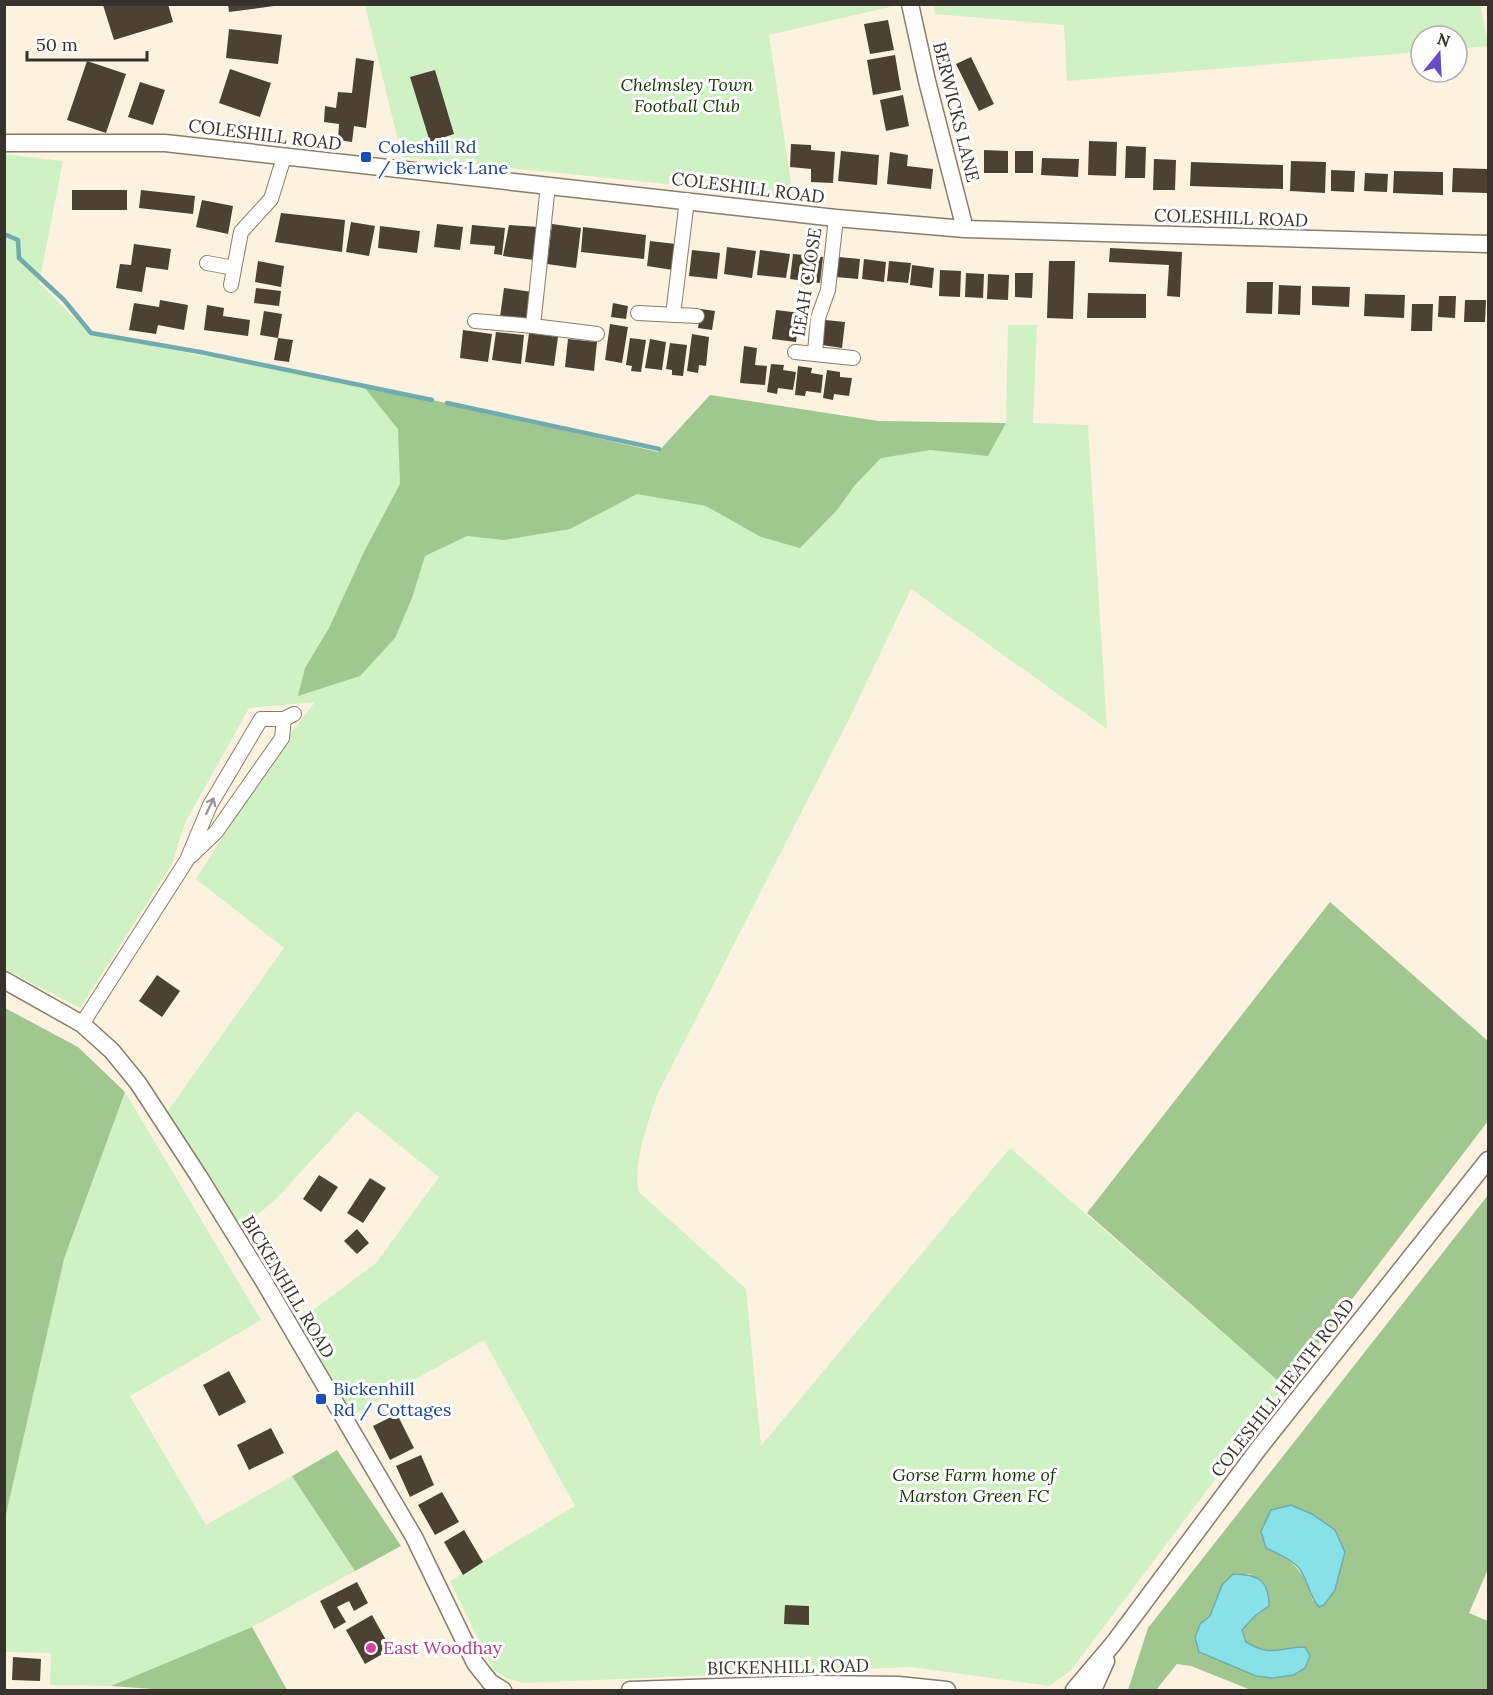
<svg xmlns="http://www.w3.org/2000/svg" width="1493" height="1695" font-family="Lora,serif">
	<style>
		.green { fill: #d0f1c4 }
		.forest { fill: #a0c790; fill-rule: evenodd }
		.water { fill: #88e1e6; stroke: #70acae; stroke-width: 1.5 }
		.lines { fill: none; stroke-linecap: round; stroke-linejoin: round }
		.stream { stroke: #70acae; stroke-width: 4.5 }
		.building { fill: #4b4233 }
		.minor-casing { stroke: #887d6d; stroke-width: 16 }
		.tertiary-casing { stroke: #887d6d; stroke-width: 19 }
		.minor { stroke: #fff; stroke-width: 14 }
		.tertiary { stroke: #fff; stroke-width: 16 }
		.oneway { stroke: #9b9895 }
		.transit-dot { fill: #1a4fb4; stroke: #fff; stroke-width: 2 }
		.hotel-dot { fill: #d1479c; stroke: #fff; stroke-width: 2 }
		.labels { text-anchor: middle; stroke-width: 6; stroke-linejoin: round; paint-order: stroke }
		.park-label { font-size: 18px; font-style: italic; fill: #113500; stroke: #fff }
		.street-label { font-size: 18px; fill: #37322b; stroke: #fff }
		.transit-label { font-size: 18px; fill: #164399; stroke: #fff; text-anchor: start }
		.hotel-label { font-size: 18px; fill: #b23c85; stroke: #fff; text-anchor: start }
	</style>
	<rect width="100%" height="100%" fill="#fdf2df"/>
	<path class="green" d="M365,5H898L769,35L793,197L402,157Z
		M934,5H1481L1488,46L1457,49V36H1421V52L1067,81L1064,25L935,14Z
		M4,154L63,161L39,283L90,334L428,399L658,452L710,395L878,421L1006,423L1008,325H1037L1033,423L1088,425L1107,729L911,589L850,717L657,1095C647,1128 634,1156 638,1191L746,1289L761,1446L1010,1148L1285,1387L1072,1669L1050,1686L911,1667L523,1683L506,1678L493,1670L450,1581L575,1506L484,1340L350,1417L296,1323L376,1263L439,1177L357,1111L276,1199L238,1232L167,1112L284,948L196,879L277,751L315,702L249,708L185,823L172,864L80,1008L5,969Z
		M125,1092L261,1320L130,1396L206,1525L292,1476L355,1571L252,1627L111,1686L50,1685L51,1653L5,1652V1519L64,1259Z"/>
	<path class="forest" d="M364,387L428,399L658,452L710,395L878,421L1006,423L988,456L930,450L881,458L855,485L837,510L800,548L761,537L706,506L637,494L570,529L504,540L467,536L425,556L412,598L395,638L360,676L298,696L305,668L329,628L364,552L400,484L398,429Z
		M1330,902L1488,1041V1121L1285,1387L1087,1213Z
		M5,1008L78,1047L125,1092L64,1259L5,1519Z
		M1488,1195V1569L1469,1613L1488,1621V1690H1251L1191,1666L1177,1664L1156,1690H1128L1148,1628ZM1266,1548L1345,1552L1313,1601C1303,1569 1296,1563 1266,1548ZM1233,1574H1250L1264,1583L1269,1606L1256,1615L1242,1630L1246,1642C1264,1652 1273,1654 1293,1647L1256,1676L1200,1624L1210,1616Z
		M337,1450L401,1546L355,1571L292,1476Z
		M252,1627L287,1690H168L111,1686Z"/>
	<path class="water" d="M1291,1505L1312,1514L1335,1530L1345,1552L1335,1590L1324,1605L1319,1607C1309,1596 1308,1580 1299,1568C1291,1559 1277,1553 1266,1548L1261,1531L1271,1510Z
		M1233,1574C1258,1574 1269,1580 1269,1606L1256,1615L1242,1630L1246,1642C1273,1658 1278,1647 1305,1647L1310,1656L1305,1668L1294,1675L1273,1678L1256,1676L1199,1652L1195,1638L1200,1624L1210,1616L1222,1585Z"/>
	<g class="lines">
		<path class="stream" d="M4,234L18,240L19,258L64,300L91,333L200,352L432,400
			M447,403L659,449"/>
	</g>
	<path class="building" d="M120,4H168L173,22L114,40L103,5Z
		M228,4H274V6L229,12Z
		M888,20L894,50L870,54L864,24Z
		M229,29L282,35L278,64L226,58Z
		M895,55L901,90L873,95L867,60Z
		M971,57L994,104L979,111L956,64Z
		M356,58L374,61L366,128L354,126L352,142L338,140L339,124L324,122L325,106L336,108L338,92L352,93Z
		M87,61L126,74L106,133L67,120Z
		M230,69L271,83L260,117L219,103Z
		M435,70L454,134L430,142L410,77Z
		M140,82L165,90L153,125L128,117Z
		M903,95L909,126L886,131L880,100Z
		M1089,141L1117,142L1116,176L1088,175Z
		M791,144L811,145V150L835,152L833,183L811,182V169L790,167Z
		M1126,146L1146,147L1145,178H1125Z
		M984,150L1008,151V173H984Z
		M841,151L879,155L877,185L838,181Z
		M1015,151H1033V173H1015Z
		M890,152L908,155L907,166L933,169L931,189L887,184Z
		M1042,158L1079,159L1078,177L1041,175Z
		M1154,159L1176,160L1175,190H1153Z
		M1291,161L1326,162L1325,193L1290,191Z
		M1191,162L1283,165V189L1190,186Z
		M1453,168L1488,169V193L1452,192Z
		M1331,170L1355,171L1354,192L1331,191Z
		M1394,171L1443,172V195L1393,193Z
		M1365,173L1388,174L1387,192L1364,191Z
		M72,190H127V210H72Z
		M141,190L195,196L193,214L139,208Z
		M202,200L233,206L228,234L196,227Z
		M281,213L345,220L342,252L275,242Z
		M351,222L375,226L369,256L346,252Z
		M437,224L463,227L460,250L434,247Z
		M552,224L581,228L576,268L547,264Z
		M472,225L505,228L502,255L494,254L495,246L470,244Z
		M509,225L539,227L534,260L503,256Z
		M380,226L420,231L417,253L378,248Z
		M583,227L646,235L644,259L581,252Z
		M650,241L676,244L673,270L647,266Z
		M134,244L171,249L168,270L146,267L142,292L116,288L120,264L131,265Z
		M727,247L756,251L752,278L724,274Z
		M1110,248L1182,252L1180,297L1167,296L1169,265L1109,262Z
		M692,250L720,253L717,279L689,276Z
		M760,250L790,254L786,278L757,275Z
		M793,254L823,257L820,283L790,279Z
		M839,257L860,259L858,279L836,277Z
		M864,259L886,262L884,282L862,279Z
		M258,261L284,266L281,287L255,282Z
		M889,261L911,263L908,283L887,281Z
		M1049,261H1075L1073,319L1047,318Z
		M912,265L934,268L932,288L910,285Z
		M940,270L961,271L960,297L939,296Z
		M966,273L984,274L983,298L965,297Z
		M1015,273H1033L1032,298L1015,297Z
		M988,274L1009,275L1008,300L987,299Z
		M1247,282H1273L1272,314L1246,313Z
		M1279,285L1301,286L1300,315L1278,314Z
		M1312,286L1350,287L1349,307L1312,305Z
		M256,288L281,291L279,306L254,303Z
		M504,288L532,292L529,320L500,317Z
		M1088,293L1146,294V318H1087Z
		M1365,294L1405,295L1404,318L1364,316Z
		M1439,296H1456L1455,318L1438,317Z
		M160,300L188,305L184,330L158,325L156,334L129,330L134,303L159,307Z
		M1465,300H1486L1485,322H1464Z
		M613,303L628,306L626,319L611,317Z
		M1412,304H1433L1432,331H1411Z
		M207,305L224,308L223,316L250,320L248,336L204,330Z
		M701,309L715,311L712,330L698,328Z
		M776,310L800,313L796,342L772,339Z
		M264,311L282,314L278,338L260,335Z
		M825,320L845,322L842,348L822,345Z
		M610,324L628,327L622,363L605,360Z
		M463,330L492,334L488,362L460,358Z
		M496,332L524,335L521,364L492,360Z
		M529,333L558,337L554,366L525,362Z
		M692,334L709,337L706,366L699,365L698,373L687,371Z
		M278,338L293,340L289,362L274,360Z
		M630,338L646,340L641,372L631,371L632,366L626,365Z
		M568,339L597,342L594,371L565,367Z
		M650,339L666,342L662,370L645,368Z
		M670,343L687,345L683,376L672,375V370L666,369Z
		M744,346L757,348L755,365L767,366L765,385L740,383Z
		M771,364L784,365L783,370L796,372L793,390L778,388L777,394L767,392Z
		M798,366L812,368L811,373L823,375L821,393L806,391L805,396L795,395Z
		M827,370L840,372V377L852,378L849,396L834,394L833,400L823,398Z
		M157,975L180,991L162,1017L139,1001Z
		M319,1175L338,1187L321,1212L303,1199Z
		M370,1178L386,1188L363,1223L347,1213Z
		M357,1229L369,1243L357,1254L344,1241Z
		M229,1371L246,1402L219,1416L203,1385Z
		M397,1414L414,1448L390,1460L373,1426Z
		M271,1428L284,1453L249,1470L237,1445Z
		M421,1455L434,1485L410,1497L396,1466Z
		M442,1492L459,1522L435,1535L418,1505Z
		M464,1530L483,1562L463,1575L444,1542Z
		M357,1582L368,1603L354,1611L349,1601L337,1607L346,1622L334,1629L320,1601Z
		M785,1605L809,1606V1625L784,1624Z
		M372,1615L391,1649L365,1664L346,1630Z
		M13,1657L41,1659L40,1681L12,1680Z"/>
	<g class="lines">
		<g class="minor-casing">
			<path id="minor" d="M207,263L234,268
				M231,285L241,232L271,199L284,157
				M638,313L697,316
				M673,315L687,200
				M475,321L533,326L597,334
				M533,326L548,185
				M795,352L853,358
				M815,352L818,318L828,290L836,218
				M191,856L216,832L282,738L284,719
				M82,1024L187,860L210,805L261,719H284L294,714"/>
		</g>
		<g class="tertiary-casing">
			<path id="tertiary" d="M910,4L927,81L965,229
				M4,143H165L836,218L965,229L1488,244
				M4,980L82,1024L112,1051L138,1083L198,1175L263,1280L414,1537L475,1663L490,1682L503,1690
				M630,1690L813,1684L898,1685L947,1690
				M1074,1690L1113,1644L1259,1448L1488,1160
				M1093,1690L1106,1661"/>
		</g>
		<use href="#minor" class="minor"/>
		<use href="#tertiary" class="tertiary"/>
	</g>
	<defs><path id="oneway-shaft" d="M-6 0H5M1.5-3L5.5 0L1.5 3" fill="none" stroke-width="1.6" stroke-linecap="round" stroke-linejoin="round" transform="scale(1.5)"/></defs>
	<use class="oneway" href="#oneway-shaft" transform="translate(210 806) rotate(-64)"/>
	<g class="transit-dot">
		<rect x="360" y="151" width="12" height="12" rx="3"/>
		<rect x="315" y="1393" width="12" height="12" rx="3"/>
	</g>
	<circle class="hotel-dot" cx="371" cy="1648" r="6"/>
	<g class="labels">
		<g class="park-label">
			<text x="687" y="91">Chelmsley Town<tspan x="687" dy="21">Football Club</tspan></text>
			<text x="974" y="1481">Gorse Farm home of<tspan x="974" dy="21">Marston Green FC</tspan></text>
		</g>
		<g class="street-label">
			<text transform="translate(956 112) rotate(76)" y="6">BERWICKS LANE</text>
			<text transform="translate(265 135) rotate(7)" y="6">COLESHILL ROAD</text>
			<text transform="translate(748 188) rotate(7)" y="6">COLESHILL ROAD</text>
			<text transform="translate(1231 218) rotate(2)" y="6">COLESHILL ROAD</text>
			<text transform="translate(807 282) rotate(-81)" y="6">LEAH CLOSE</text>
			<text transform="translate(288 1287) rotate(59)" y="6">BICKENHILL ROAD</text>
			<text transform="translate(1283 1388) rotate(-52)" y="6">COLESHILL HEATH ROAD</text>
			<text transform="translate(788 1667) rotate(-1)" y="6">BICKENHILL ROAD</text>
		</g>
		<g class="transit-label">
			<text x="378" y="153">Coleshill Rd<tspan x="378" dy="21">/ Berwick Lane</tspan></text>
			<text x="333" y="1395">Bickenhill<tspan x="333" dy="21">Rd / Cottages</tspan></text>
		</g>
		<g class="hotel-label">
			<text x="383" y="1654">East Woodhay</text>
		</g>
	</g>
	<rect width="1493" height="1695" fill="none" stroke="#37322b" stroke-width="12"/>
	<g transform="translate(1439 54) rotate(18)"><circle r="28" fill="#ffffff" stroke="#afadaa" stroke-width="1.5"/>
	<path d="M0-4.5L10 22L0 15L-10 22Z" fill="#634cc5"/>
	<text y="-9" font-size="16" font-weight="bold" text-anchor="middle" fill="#37322b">N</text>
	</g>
	<path d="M27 51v9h120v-9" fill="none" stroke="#37322b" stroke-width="3"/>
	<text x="36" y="51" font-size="18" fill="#37322b" stroke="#ffffff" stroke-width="4.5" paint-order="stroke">50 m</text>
</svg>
